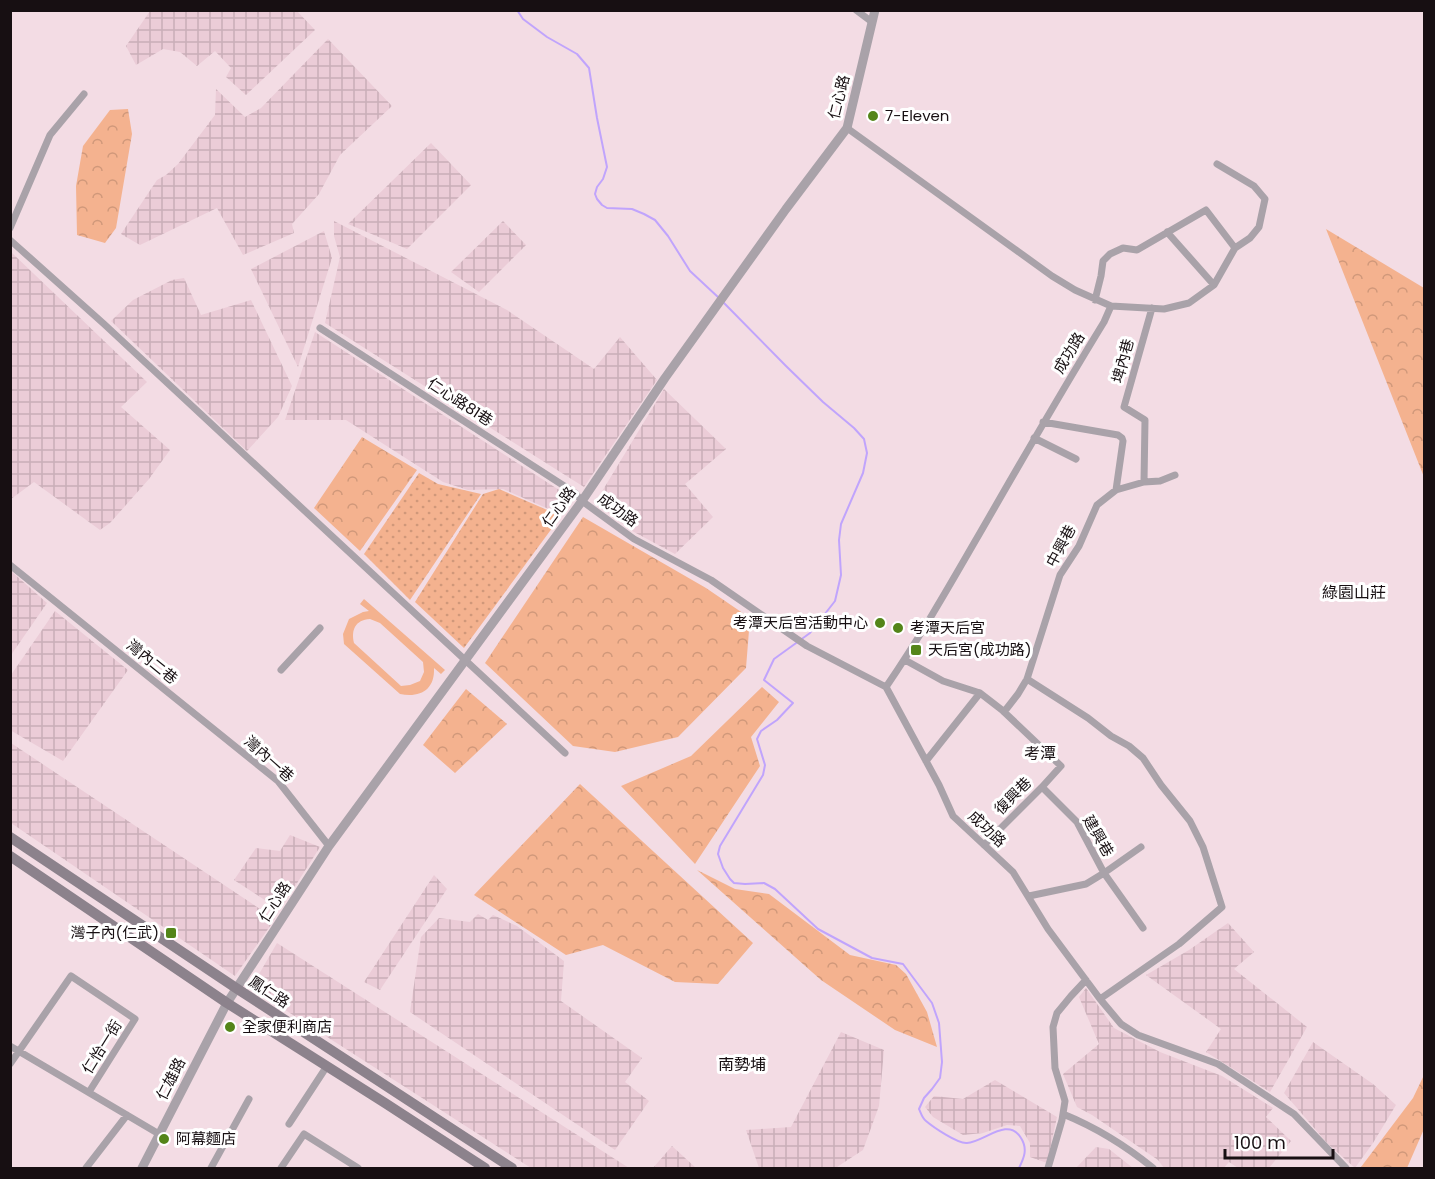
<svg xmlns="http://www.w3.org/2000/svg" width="1435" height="1179" font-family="Poppins,'Noto Sans TC',sans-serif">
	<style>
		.industrial { fill: url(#industrial-grid) }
		.grass { fill: url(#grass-dots) }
		.forest { fill: url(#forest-crowns) }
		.pitch { fill: #f4b28f; fill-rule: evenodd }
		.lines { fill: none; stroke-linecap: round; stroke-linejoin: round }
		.stream { stroke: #c0a4fc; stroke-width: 2 }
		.minor { stroke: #a9a2a9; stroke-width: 7 }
		.tertiary { stroke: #a9a2a9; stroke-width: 9 }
		.secondary { stroke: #8c828c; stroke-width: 10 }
		.poi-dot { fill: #548519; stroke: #fff; stroke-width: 2 }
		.labels { text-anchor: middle; stroke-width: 6; stroke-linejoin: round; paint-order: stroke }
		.street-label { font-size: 15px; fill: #170f12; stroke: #fff }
		.poi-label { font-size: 15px; fill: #170f12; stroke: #fff; text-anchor: start }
		.neighbourhood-label { font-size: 16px; fill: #170f12; stroke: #fff }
	</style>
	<defs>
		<pattern id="industrial-grid" width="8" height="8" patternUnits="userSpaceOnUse" patternTransform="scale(1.5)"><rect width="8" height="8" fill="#ebccd7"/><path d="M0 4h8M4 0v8" fill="none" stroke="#c9aeb8"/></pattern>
		<pattern id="grass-dots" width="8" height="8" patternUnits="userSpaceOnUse" patternTransform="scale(1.5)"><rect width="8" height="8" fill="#f4b28f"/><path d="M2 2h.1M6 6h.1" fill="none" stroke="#d0987a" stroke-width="1.8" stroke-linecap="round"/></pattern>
		<pattern id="forest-crowns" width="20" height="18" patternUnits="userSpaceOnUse" patternTransform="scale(1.5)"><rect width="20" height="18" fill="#f4b28f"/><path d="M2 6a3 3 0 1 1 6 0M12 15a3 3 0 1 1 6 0" fill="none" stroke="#d0987a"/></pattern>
	</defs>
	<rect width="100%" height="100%" fill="#f3dce4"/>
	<path class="industrial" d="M150,11H297L315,30L246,95L226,77L231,68L215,51L197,66L180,52L163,49L136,65L126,46Z
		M328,39L392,106L340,155L319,194L292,224L294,233L243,255L217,208L140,245L121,234L157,180L166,175L178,164L215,115L216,89L245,117L261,108Z
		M431,143L471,185L407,249L348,224Z
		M334,221L507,310L594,369L620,337L657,380L584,487L325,323L340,257L334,236Z
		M503,221L526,245L479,292L451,272Z
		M324,231L332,258L298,367L251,269Z
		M11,252L147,382L121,407L170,450L149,479L110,523L100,530L34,482L11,499Z
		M184,278L201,315L251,300L292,386L278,417L247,451L111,321L133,300L172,280Z
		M315,332L570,497L560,514L503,489L468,490L443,482L346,420H285Z
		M664,389L726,449L685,484L713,517L675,554L634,532L595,503Z
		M11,571L47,603L11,655Z
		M55,611L128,670L63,761L10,730L11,675Z
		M11,743L275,919L235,976L11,823Z
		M290,835L320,847L280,910L234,880L256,848L280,851Z
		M434,875L447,889L380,990L364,982Z
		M478,914L488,920L493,915L517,926L564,961L561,1001L642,1058L625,1082L649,1101L615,1150L410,1012L421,937L439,918L470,922Z
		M1228,923L1254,952L1234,969L1307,1027L1270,1092L1206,1052L1221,1029L1146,975L1189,950Z
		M277,943L629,1168H531L251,988Z
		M1086,988L1114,1028L1160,1052L1222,1076L1273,1108L1266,1117L1291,1141L1269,1168H1238L1229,1162L1224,1168H1164L1158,1160L1092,1115L1077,1107L1063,1074L1099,1044L1079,997Z
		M841,1032L884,1050L879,1106L863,1150L837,1167L759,1168L746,1130L791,1127Z
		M1313,1042L1373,1084L1396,1105L1373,1143L1355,1168L1327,1143L1284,1093Z
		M995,1080L1057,1117L1047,1163L1030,1157V1143L1020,1126L1007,1125L983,1133L963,1135L933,1117L925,1107L934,1096L963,1099Z
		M672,1146L696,1168H653Z
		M1096,1147L1109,1149L1133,1168H1076Z"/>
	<path class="grass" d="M419,473L438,484L481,494L410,600L364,554Z
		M499,489L561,516L464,648L415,602L483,494Z"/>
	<path class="forest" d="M128,109L132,134L116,228L105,243L77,235L76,186L83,146L110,110Z
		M1326,229L1424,288V477Z
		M362,437L417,470L360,551L314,508Z
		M583,517L706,588L750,618L746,668L678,737L615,752L573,746L485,663Z
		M762,687L779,702L751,737L760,766L695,864L621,786L691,756Z
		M466,689L507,724L455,773L423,745Z
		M580,784L753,943L718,984L675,982L603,945L566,955L474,895Z
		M697,870L735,889L769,894L850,955L896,965L906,974L927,1012L937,1047L895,1030L821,980Z
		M1424,1075V1129L1407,1168H1362L1361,1167L1413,1098Z"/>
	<path class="pitch" d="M364,599L445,670L441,674L434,668C435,690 420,698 400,694L344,644L343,634L349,619L363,612L369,611L360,604ZM370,619L380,623L423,662L424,672L420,681L410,685L401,686L354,643C351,630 355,620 370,619Z"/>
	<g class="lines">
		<path class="stream" d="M517,10L523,19L547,37L577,54L589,68L597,118L607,167L603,179L597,187L595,194L597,199L602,205L607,208L632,209L644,214L655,220L668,236L690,271L719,298
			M723,302L786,366L823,402L854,428L864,439L867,453L863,473L841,524L839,540L841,575L835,601L810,633L774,659L764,680L793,703L777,720L761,731L757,739L765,765L763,775L720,846L718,854L723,868L730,879L734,883L745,884L764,883L775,889L818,929L872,958L903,964L932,1003L939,1023L942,1062L940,1078L932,1089L924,1098L919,1109C921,1113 922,1118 926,1121C933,1127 958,1144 967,1143C984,1142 1008,1116 1021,1138C1028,1149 1024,1158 1019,1168"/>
		<path class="minor" d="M856,10L872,22
			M847,128L1052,276L1075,290L1111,306L1164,309L1189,303L1214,285L1235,248L1250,238L1259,227L1265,199L1254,186L1217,164
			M10,228L50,135L84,94
			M1167,232L1214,285
			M10,240L104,324L565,753
			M1095,300L1101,276L1103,261L1110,254L1123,248L1137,250L1206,210L1235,248
			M320,328L575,493L582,501L634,539L711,580L807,646L886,687L939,785L953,816L1013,872L1048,929L1100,999L1121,1024L1138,1035L1218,1064L1294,1114L1346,1168
			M1043,422L1118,435L1122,438L1123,441L1116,490
			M1034,438L1076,459
			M1144,482L1145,420L1124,407L1152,308
			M10,565L278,781L329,846
			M905,660L943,681L980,693L1002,710L1061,766L1042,787L984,845
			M281,670L320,628
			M1027,679L1088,718L1111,736L1129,746L1143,758L1161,785L1190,821L1203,847L1222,907L1179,944L1100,999
			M886,687C923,633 955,576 988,519C1026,453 1064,387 1104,322L1111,306
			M1004,712L1018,694L1027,679L1060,575L1079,546L1097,505L1116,490L1144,482L1160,481L1175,475
			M926,761L980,693
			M1042,787L1077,822L1104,873L1143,928
			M1029,896L1086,884L1104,873L1141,847
			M10,1046L159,1134
			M10,1064L71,976L135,1019L89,1092
			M1063,1114C1095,1127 1126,1146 1153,1168
			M289,1124L327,1066
			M86,1168L127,1115
			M211,1168L249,1099
			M281,1168L304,1134L358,1168
			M1048,1168L1062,1120L1065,1101L1055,1068L1053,1027L1057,1013L1071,996L1086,980"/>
		<path class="tertiary" d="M142,1168L227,1003L329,846L582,501L665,378L786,209L847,128L875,10"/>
		<path class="secondary" d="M10,837L236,988L512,1168
			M10,856L227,1003L385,1103L485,1168"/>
	</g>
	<g class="poi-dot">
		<circle cx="873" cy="116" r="6"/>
		<circle cx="880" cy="623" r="6"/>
		<circle cx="898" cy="628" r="6"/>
		<rect x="910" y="644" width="12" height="12" rx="3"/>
		<rect x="165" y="927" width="12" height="12" rx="3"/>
		<circle cx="230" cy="1027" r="6"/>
		<circle cx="164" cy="1139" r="6"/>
	</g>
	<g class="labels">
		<g class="street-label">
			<text transform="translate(839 97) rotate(-76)" y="5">仁心路</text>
			<text transform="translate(1069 353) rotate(-59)" y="5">成功路</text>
			<text transform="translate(1123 361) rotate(-75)" y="5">埤內巷</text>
			<text transform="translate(460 402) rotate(33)" y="5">仁心路81巷</text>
			<text transform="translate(559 507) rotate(-54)" y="5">仁心路</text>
			<text transform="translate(618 510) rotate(36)" y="5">成功路</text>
			<text transform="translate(1061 546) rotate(-62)" y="5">中興巷</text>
			<text transform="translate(152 662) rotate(39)" y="5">灣內二巷</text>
			<text transform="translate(269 759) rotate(42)" y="5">灣內一巷</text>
			<text transform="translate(1013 796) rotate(-45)" y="5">復興巷</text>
			<text transform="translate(987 829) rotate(43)" y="5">成功路</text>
			<text transform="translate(1098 836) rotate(60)" y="5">建興巷</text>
			<text transform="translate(275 902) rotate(-57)" y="5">仁心路</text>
			<text transform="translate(269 992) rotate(33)" y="5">鳳仁路</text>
			<text transform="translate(102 1047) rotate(-58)" y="5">仁怡一街</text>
			<text transform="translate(171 1079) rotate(-63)" y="5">仁雄路</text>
		</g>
		<g class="poi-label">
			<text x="885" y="121">7-Eleven</text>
			<text x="868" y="628" text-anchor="end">考潭天后宮活動中心</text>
			<text x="910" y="633">考潭天后宮</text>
			<text x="928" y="655">天后宮(成功路)</text>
			<text x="159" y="938" text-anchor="end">灣子內(仁武)</text>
			<text x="242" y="1032">全家便利商店</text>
			<text x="176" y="1144">阿幕麵店</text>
		</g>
		<g class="neighbourhood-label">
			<text x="1354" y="598">綠園山莊</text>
			<text x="1040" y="759">考潭</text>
			<text x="742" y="1070">南勢埔</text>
		</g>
	</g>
	<rect width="1435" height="1179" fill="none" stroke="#170f12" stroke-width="24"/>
	<path d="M1225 1149v9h108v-9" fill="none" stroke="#170f12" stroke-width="3"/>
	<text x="1234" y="1149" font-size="18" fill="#170f12" stroke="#ffffff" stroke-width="4.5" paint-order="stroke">100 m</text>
</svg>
